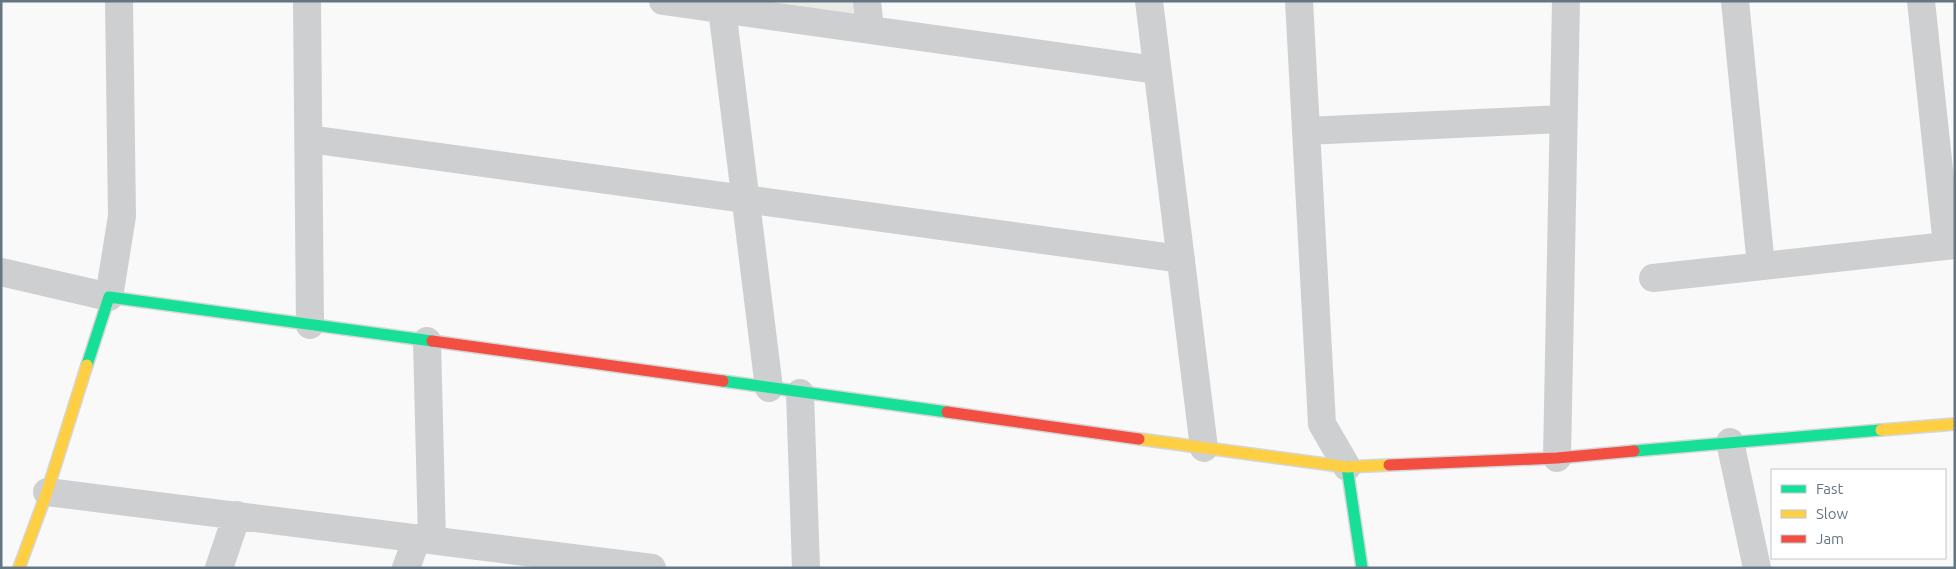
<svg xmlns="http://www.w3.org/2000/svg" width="1956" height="569" font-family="Ubuntu,sans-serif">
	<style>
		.green { fill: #e8ebe6 }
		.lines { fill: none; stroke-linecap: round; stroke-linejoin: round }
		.fast-casing { stroke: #d5d6d7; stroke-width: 14 }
		.slow-casing { stroke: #d5d6d7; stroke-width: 14 }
		.jam-casing { stroke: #d5d6d7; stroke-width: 14 }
		.street { stroke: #cecfd0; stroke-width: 28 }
		.fast { stroke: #16e098; stroke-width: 11 }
		.slow { stroke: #ffcf43; stroke-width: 11 }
		.jam { stroke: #f24e42; stroke-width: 11 }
	</style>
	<rect width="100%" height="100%" fill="#f9f9f9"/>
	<path class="green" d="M721,1H867L870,30Z"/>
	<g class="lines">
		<g class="fast-casing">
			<path id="fast" d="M87,365L109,297L432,341
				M723,381L947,412
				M1634,451L1881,430
				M1347,467L1362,568"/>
		</g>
		<g class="slow-casing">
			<path id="slow" d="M1881,430L1955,424
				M1139,439L1347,467L1389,465
				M19,568L47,492L87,365"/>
		</g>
		<g class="jam-casing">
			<path id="jam" d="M432,341L723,381
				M947,412L1139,439
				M1389,465L1557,458L1634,451"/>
		</g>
		<path class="street" d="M307,1L310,325
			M663,1L1156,70
			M721,1L769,388
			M867,1L870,30
			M1149,1L1204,448
			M1299,1L1322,424L1347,467
			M1735,1L1761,266
			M1921,1L1947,245
			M1306,131L1563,119
			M309,139L1181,259
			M1,272L109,297L122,216L119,1
			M1653,278L1955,245
			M427,341L432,540
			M800,393L806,568
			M1730,442L1757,568
			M1557,458L1566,1
			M47,492L652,568
			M219,568L237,515
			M406,568L417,538"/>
		<use href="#fast" class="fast"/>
		<use href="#slow" class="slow"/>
		<use href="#jam" class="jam"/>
	</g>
	<rect width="1956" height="569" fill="none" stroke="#657683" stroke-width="5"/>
	<rect x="1771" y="469" width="175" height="90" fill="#ffffff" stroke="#c1c8cd"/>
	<rect x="1781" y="485" width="25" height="8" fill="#16e098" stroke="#c1c8cd"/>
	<text x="1816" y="494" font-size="15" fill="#657683">Fast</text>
	<rect x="1781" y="510" width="25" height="8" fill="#ffcf43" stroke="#c1c8cd"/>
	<text x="1816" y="519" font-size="15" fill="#657683">Slow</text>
	<rect x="1781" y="535" width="25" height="8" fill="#f24e42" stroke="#c1c8cd"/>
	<text x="1816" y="544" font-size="15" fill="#657683">Jam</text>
</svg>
